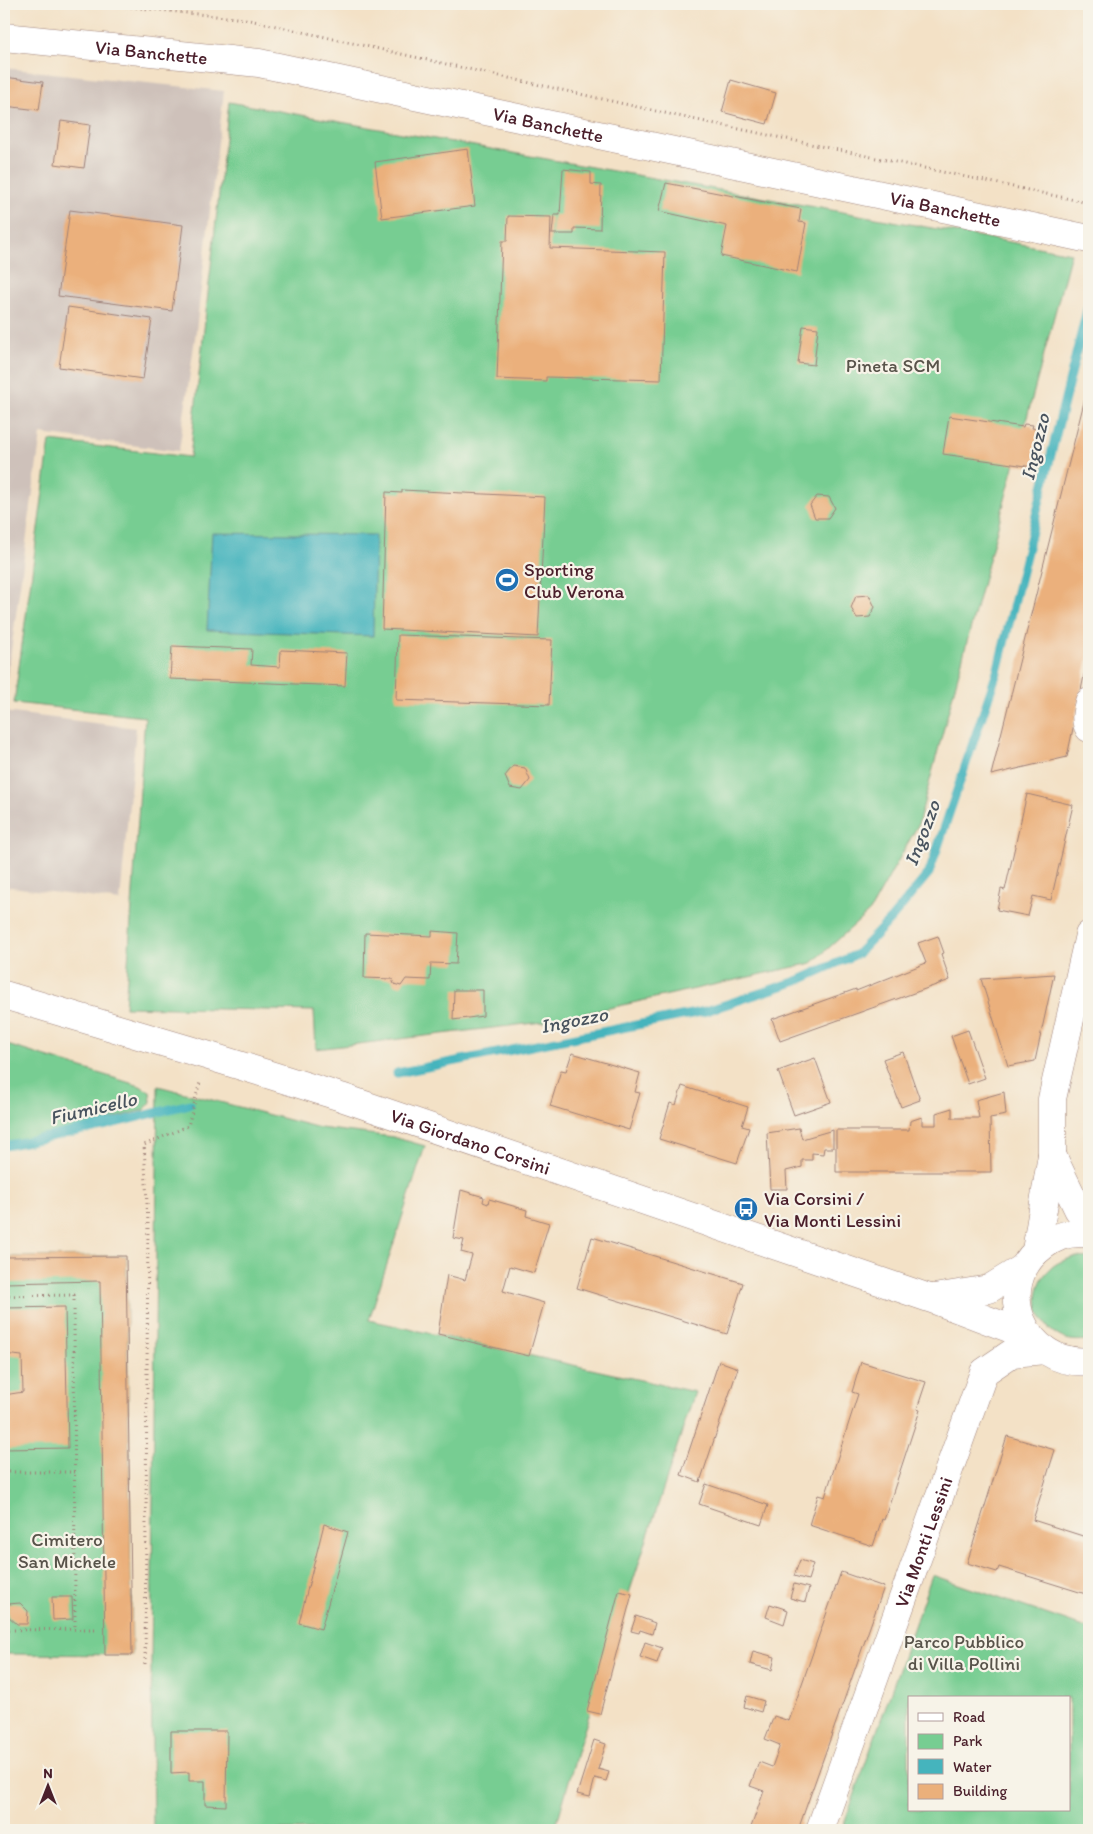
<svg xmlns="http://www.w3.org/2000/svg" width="1093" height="1834" font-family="Itim,sans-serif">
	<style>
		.industrial { fill: #cec1ba }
		.green { fill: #77cd92; stroke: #60765e; fill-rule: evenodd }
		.water { fill: #45b4bd; stroke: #486a74 }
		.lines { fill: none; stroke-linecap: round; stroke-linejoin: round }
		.stream { stroke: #45b4bd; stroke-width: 9 }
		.building { fill: #ebb07b }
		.minor-casing { stroke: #9e8078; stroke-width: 29 }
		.path { stroke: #9e8078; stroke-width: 3; stroke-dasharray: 1 4; stroke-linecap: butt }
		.minor { stroke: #fff; stroke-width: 28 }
		.labels { text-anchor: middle; stroke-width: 4.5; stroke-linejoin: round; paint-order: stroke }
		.street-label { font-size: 19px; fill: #4a1f2b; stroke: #f7f3e8 }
		.park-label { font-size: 19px; fill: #58534a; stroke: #f7f3e8 }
		.poi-label { font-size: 19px; fill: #4a1f2b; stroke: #f7f3e8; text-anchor: start }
		.water-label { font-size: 20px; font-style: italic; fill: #48535e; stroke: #f7f3e8 }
	</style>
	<rect width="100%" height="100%" fill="#f7f3e8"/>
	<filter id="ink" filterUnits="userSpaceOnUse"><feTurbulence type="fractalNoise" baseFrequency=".02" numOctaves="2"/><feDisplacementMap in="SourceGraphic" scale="10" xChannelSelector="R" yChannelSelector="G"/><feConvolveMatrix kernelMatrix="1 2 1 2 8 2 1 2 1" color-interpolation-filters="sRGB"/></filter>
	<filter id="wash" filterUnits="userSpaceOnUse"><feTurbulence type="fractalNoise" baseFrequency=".0096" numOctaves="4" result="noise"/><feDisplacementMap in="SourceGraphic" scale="20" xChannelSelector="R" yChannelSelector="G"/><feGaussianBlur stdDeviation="1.12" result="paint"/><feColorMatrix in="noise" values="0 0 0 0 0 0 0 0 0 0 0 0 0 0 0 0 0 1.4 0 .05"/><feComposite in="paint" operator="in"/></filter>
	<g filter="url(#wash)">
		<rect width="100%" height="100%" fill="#f3e1c6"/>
		<path class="industrial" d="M4,68L224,91L196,331L179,451L41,434L4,701Z
			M4,712L136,728L120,901L4,886Z"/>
		<path class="green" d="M229,102L1071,253L918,825L870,911L812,963L551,1021L316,1049L314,1011L125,1007L145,717L14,703L50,441L190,457Z
			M4,1044L140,1086L150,1092L151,1102L144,1110L4,1149Z
			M158,1086L320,1128L393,1137L425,1146L369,1320L695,1392L578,1749L555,1830H156L153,1825L151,1664Z
			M126,1256L132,1655L4,1654V1257Z
			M1074,1257L1089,1258V1340H1087C1078,1341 1069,1341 1061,1337C1035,1325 1029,1288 1050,1269C1057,1262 1065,1260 1074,1257Z
			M932,1575L1089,1629V1830H842ZM909,1698H1069V1810H909Z"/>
		<path class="water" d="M212,533L375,535L373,636L207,630Z"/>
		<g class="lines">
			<path class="stream" d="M397,1073L706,1011L797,981L857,954L890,920L929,873L997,672L1089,302
				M4,1146L107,1125L190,1104"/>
		</g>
		<g id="blocks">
			<path class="building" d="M4,77L43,82L39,110L4,106Z
				M731,80L776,93L767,124L722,112Z
				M61,121L90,125L84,168L55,164Z
				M468,149L475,206L382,218L375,162Z
				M563,169L591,172V184L601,185L600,229L574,228V234H552L554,215H560Z
				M666,183L801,209L799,222L806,223L797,272L721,256L727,226L659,211Z
				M70,210L183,225L172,311L58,296Z
				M508,216L551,217L550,248L665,252L661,380L546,377V381L497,379L502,241H507Z
				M68,307L152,319L143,379L59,367Z
				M803,326L818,328L814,365L798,363Z
				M1089,382V652L1067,757L991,775Z
				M949,416L1023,427L1024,424L1033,425L1032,428L1042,430L1033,467L943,454Z
				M402,490L545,497L538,637L382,629L386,492L402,493Z
				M817,496L829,497L835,508L828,518H815L810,505Z
				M869,595L875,607L870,617L857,618L851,608L856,596Z
				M398,635L552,640L549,705L396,700Z
				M172,646L252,649L251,665L280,667L281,650L347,653L345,686L170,679Z
				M513,766L525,768L530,780L522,790L510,788L505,776Z
				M1027,794L1073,805L1051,900L1033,896L1028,916L997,910L1001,889L1005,890Z
				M432,931L458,933L456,964L431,963L430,980L406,979L401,986L394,984L392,979L364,978L365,933L432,936Z
				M938,936L944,953L941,954L950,980L780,1041L772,1019L856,989V991L926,963L918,943Z
				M1054,974L1035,1061L1008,1066L981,979Z
				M454,990H483V1016L453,1020Z
				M968,1030L985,1078L968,1084L951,1036Z
				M903,1052L920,1100L901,1107L883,1059Z
				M572,1053L640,1073L635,1092L640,1093L629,1130L550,1106L561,1070L566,1071Z
				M815,1058L831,1102L794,1115L778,1071Z
				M682,1086L748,1107L742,1126L749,1128L737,1163L659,1139L670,1103L676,1105Z
				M1004,1092L1006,1115L990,1118L991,1172H836V1130H909L910,1121L922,1117V1125H936V1113L952,1108V1118H979L976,1100Z
				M799,1128L802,1139L833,1130V1148H824L823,1154L812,1153V1160H802V1167L786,1171L787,1189H770L767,1133Z
				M461,1190L484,1197L483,1202L488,1204L489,1199L527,1210L526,1216L549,1223L534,1273L510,1266L503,1291L544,1303L529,1356L438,1334L447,1275L465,1280L472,1255L461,1252L464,1240L453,1238Z
				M592,1237L743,1283L727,1334L577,1288Z
				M126,1256L132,1655H105L100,1281L4,1283V1257Z
				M65,1307L68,1448L4,1449V1395L23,1392L22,1356L4,1354V1308Z
				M719,1361L738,1368L700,1482L681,1475Z
				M861,1362L926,1382L917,1409L920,1410L884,1520L882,1519L873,1546L809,1525L818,1495L825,1497L858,1394L852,1392Z
				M1007,1436L1055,1450L1033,1520L1089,1538V1595L999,1567L997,1572L967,1563Z
				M706,1484L768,1505L761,1525L699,1504Z
				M324,1524L348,1532L321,1629L299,1623Z
				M800,1560L813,1564L808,1580L794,1576Z
				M841,1572L884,1587L798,1830H750L764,1791L750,1786L759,1762L772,1767L780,1745L765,1739L774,1716L789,1721Z
				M794,1584L809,1588L805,1602L790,1598Z
				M619,1591L632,1594L600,1714L587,1711Z
				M52,1597H72L73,1619L53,1620Z
				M20,1603L28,1611L27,1624H17L8,1616V1604Z
				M770,1604L788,1610L784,1624L766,1617Z
				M636,1616L655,1623L652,1634L640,1630L639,1633L631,1631Z
				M645,1642L662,1648L657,1663L640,1657Z
				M753,1651L775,1657L772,1670L750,1664Z
				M747,1696L764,1701L761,1712L744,1707Z
				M171,1731H227L226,1806L205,1805V1781H189V1772L171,1773Z
				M594,1740L606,1744L598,1769L609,1772L606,1781L595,1778L590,1797L577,1794Z"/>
		</g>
	</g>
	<g filter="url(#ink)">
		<use href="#blocks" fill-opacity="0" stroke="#9e8078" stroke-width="1"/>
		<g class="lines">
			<g class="minor-casing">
				<g id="minor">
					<path id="s1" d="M4,37L259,63L1089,239"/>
					<path d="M1089,702C1087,711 1084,720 1089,728"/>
					<path id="s2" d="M4,995L206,1055L341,1097L932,1299L1030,1336"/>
					<path d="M1052,1155L1078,1209L1089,1223"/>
					<path d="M1089,1234C1073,1231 1056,1236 1043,1246C989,1286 1025,1368 1089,1361"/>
					<path d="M1036,1251L1052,1155V1099L1089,935"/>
					<path d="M934,1298L989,1289L1023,1268"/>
					<path id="s3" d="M820,1830L984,1372L1012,1353L1045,1350"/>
				</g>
			</g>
			<path class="path" d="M101,4L245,19L678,116L1089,203
				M4,1296L74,1295L75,1629
				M4,1472H75
				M4,1630L95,1629
				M145,1664L148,1223L144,1145L188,1126L200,1082"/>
			<use href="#minor" class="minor"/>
		</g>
	</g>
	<defs>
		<g id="stadium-disc" transform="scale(1.25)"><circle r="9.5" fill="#1f6fb2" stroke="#f7f3e8"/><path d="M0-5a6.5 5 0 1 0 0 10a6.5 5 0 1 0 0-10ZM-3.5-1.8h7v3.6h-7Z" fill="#fff"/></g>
		<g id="bus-disc" transform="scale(1.25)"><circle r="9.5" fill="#1f6fb2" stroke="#f7f3e8"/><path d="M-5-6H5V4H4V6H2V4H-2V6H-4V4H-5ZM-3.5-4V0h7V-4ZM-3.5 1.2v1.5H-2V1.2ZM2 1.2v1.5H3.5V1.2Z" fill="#fff"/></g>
	</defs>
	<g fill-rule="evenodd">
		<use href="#stadium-disc" x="507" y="580"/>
		<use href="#bus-disc" x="746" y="1209"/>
	</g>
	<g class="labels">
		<g class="street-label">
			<text dy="7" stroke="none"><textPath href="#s1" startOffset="148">Via Banchette</textPath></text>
			<text dy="7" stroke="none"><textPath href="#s1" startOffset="552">Via Banchette</textPath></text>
			<text dy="7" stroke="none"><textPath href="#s1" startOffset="958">Via Banchette</textPath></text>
			<text dy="7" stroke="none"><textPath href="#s2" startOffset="489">Via Giordano Corsini</textPath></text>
			<text dy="7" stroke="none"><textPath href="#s3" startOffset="306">Via Monti Lessini</textPath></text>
		</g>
		<g class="park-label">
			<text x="893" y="372">Pineta SCM</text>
			<text x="67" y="1546">Cimitero<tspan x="67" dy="22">San Michele</tspan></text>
			<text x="964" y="1648">Parco Pubblico<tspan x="964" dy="22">di Villa Pollini</tspan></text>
		</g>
		<g class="poi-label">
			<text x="524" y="576">Sporting<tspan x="524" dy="22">Club Verona</tspan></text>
			<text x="764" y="1205">Via Corsini /<tspan x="764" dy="22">Via Monti Lessini</tspan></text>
		</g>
		<g class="water-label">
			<text transform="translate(1035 447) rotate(-76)" y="7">Ingozzo</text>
			<text transform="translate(922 833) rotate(-69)" y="7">Ingozzo</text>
			<text transform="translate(574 1020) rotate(-11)" y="7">Ingozzo</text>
			<text transform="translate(93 1108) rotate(-13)" y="7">Fiumicello</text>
		</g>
	</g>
	<rect width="1093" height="1834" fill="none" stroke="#f7f3e8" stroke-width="20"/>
	<rect x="908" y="1696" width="162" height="115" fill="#f7f3e8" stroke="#b29e9c"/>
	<rect x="918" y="1713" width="25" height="8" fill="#ffffff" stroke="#b29e9c"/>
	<text x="953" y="1722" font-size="15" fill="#4a1f2b">Road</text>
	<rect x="918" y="1734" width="25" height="15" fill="#77cd92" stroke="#b29e9c"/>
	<text x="953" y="1746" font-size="15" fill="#4a1f2b">Park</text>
	<rect x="918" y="1759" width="25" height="15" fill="#45b4bd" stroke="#b29e9c"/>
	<text x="953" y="1772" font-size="15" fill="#4a1f2b">Water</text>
	<rect x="918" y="1784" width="25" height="15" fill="#ebb07b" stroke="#b29e9c"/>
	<text x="953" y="1796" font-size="15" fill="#4a1f2b">Building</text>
	<g transform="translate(48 1786)" stroke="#f7f3e8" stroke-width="4" paint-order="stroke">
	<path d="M0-4L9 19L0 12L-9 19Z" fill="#4a1f2b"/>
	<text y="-8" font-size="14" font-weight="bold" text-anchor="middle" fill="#4a1f2b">N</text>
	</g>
</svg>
